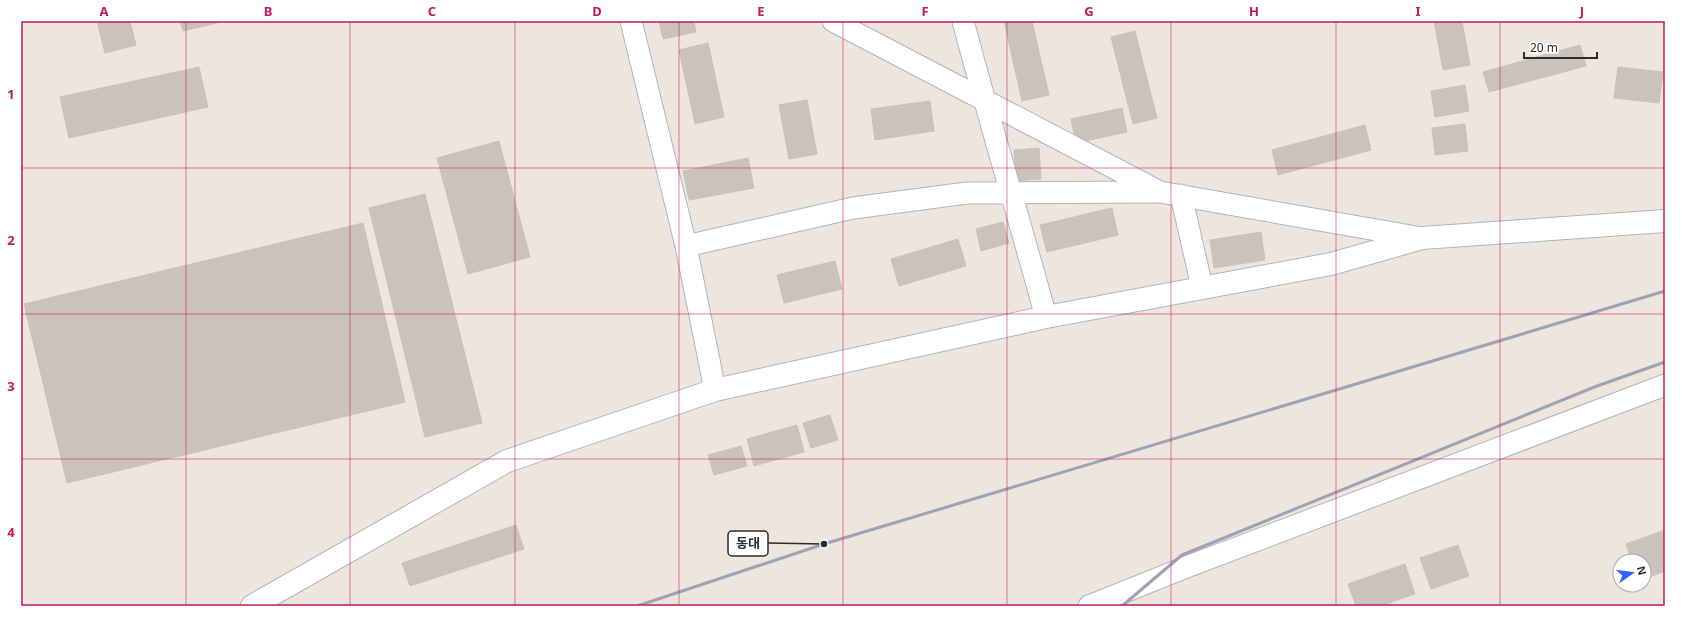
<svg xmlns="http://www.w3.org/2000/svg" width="1686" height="627" font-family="'Noto Sans','Noto Sans KR',sans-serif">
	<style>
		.building { fill: #c9c3bc; stroke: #c9c2b6 }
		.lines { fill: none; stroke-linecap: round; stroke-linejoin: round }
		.minor-casing { stroke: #b1b3c0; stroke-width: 23 }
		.tertiary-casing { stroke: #b1b3c0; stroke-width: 24 }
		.minor { stroke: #fff; stroke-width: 21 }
		.tertiary { stroke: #fff; stroke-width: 22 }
		.rail { stroke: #9fa2b6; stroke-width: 3 }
		.grid { fill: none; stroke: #c2185b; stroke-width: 1; stroke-opacity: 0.55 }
		.leader { fill: none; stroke: #2b2b2b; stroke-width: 1.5 }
		.callout-dot { fill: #2b2b2b; stroke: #fff; stroke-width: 1.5 }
		.callout { fill: #fff; stroke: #2b2b2b; stroke-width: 1.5 }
		.callout-label { font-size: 13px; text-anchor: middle; font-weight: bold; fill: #2b2b2b }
		.neatline { fill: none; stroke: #c2185b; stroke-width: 1.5 }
		.grid-label { font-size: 13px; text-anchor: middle; font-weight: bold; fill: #c2185b }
	</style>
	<rect width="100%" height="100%" fill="#eee6dd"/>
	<path class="building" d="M97,21H130L136,45L105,53Z
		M180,21H225L183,31Z
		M659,21H694L696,32L663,39Z
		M1004,21H1032L1049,95L1022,101Z
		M1434,21H1462L1470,65L1443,70Z
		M1135,31L1157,118L1133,124L1111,37Z
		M708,43L724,117L695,124L679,50Z
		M1580,45L1586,66L1489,92L1483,72Z
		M199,67L208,107L69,138L60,97Z
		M1618,67L1663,72L1659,103L1614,98Z
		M1465,85L1469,111L1435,117L1431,91Z
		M807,100L817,154L789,159L779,105Z
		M930,101L934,131L875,140L871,109Z
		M1122,108L1127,132L1076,143L1071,119Z
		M1465,124L1468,151L1435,155L1432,128Z
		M1365,125L1371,150L1278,175L1272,150Z
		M499,141L530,257L468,274L437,158Z
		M1039,148L1041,179L1016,181L1014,150Z
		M748,158L754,188L689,200L683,171Z
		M425,194L482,423L425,437L369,208Z
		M1112,208L1118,235L1047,252L1040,225Z
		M1003,222L1009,243L981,251L976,229Z
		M363,223L405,402L67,483L24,304Z
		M1261,232L1265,260L1214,268L1210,240Z
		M958,239L966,266L899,286L891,259Z
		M835,261L842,289L784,303L777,275Z
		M830,415L838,440L811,448L803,423Z
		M797,425L804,452L754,466L747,439Z
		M741,446L747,466L714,475L708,455Z
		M516,525L524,549L410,586L402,563Z
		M1665,530V571L1644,579V561H1632L1626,544Z
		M1458,545L1469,576L1431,589L1420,558Z
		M1405,564L1415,594L1380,606H1356L1348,584Z"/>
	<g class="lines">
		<g class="minor-casing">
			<path id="minor" d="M631,21L686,246L715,390
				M833,21L1160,192L1422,238
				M963,21C989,120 1019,218 1046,317
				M1181,195L1202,287
				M686,246L853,208L967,193L1158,192
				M1089,606L1189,566L1665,385"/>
		</g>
		<g class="tertiary-casing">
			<path id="tertiary" d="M252,606L507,461L715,390L1046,317L1331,264L1422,238L1665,221"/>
		</g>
		<use href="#minor" class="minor"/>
		<use href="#tertiary" class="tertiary"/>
		<path class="rail" d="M637,606L824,544L1665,291
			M1122,606L1182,555L1597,386L1665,362"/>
	</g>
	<path class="grid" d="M186,21V606M350,21V606M515,21V606M679,21V606M843,21V606M1007,21V606M1171,21V606M1336,21V606M1500,21V606M21,168H1665M21,314H1665M21,459H1665"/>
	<path class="leader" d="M824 544L768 543"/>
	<circle class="callout-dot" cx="824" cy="544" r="4"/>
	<rect class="callout" x="728" y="531" width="40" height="25" rx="4"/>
	<g class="callout-label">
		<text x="748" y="548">동대</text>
	</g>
	<rect width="1686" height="627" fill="none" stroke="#ffffff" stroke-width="44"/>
	<g transform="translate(1632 573) rotate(76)"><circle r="19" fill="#ffffff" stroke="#aaaaaa"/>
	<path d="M0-3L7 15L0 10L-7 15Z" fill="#385eff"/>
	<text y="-6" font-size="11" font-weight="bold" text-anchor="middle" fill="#2b2b2b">N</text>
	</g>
	<path d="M1524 52v6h73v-6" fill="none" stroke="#2b2b2b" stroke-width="2"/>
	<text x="1530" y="52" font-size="12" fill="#2b2b2b" stroke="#ffffff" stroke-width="3" paint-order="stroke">20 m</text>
	<rect x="22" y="22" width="1642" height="583" class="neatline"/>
	<g class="grid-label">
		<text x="104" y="16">A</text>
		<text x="268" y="16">B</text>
		<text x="432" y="16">C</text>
		<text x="597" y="16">D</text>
		<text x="761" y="16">E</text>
		<text x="925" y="16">F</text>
		<text x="1089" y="16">G</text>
		<text x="1254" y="16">H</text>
		<text x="1418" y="16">I</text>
		<text x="1582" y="16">J</text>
		<text x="11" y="99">1</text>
		<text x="11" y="245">2</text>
		<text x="11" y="391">3</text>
		<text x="11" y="537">4</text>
	</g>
</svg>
